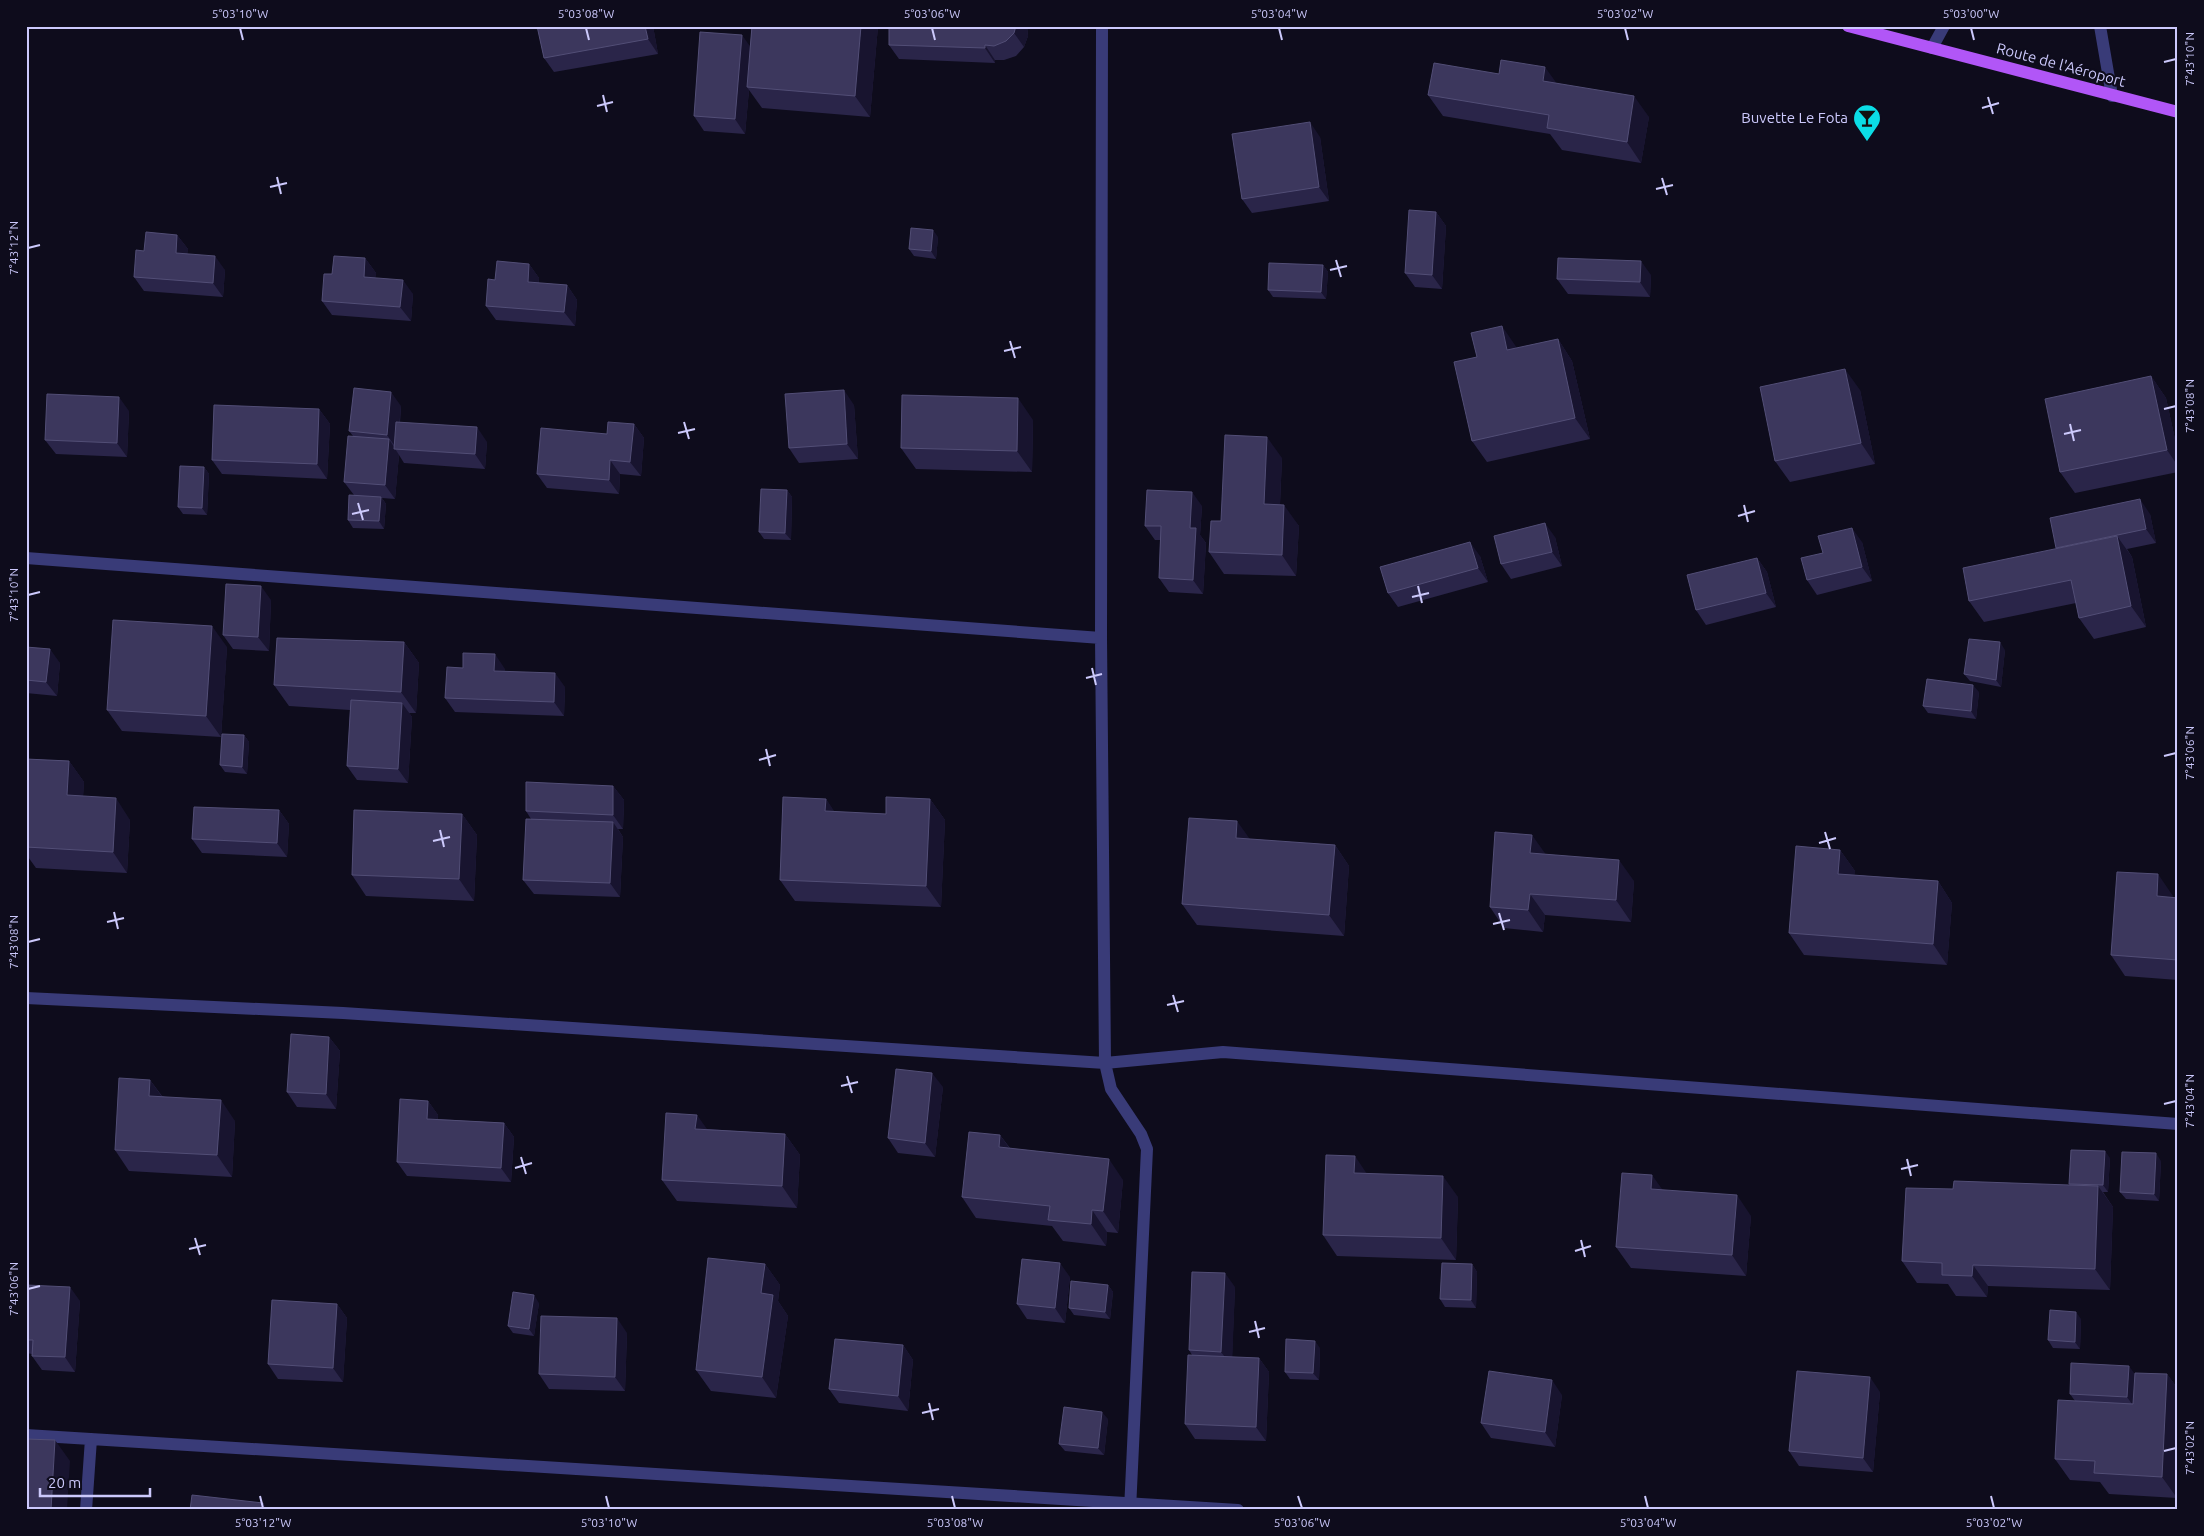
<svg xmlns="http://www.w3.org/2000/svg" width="2204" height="1536" font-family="Ubuntu,sans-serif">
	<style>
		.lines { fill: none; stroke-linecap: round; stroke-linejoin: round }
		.minor { stroke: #393b78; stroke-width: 12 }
		.major { stroke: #b156f7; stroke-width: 12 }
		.wall { fill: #2a2549 }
		.shaded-wall { fill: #18142f }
		.building { fill: #3c375d; stroke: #524e76 }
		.ticks { fill: none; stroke: #ccc9fc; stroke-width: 2 }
		.labels { text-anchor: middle; stroke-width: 4; stroke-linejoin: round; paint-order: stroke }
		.street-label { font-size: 15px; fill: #ccc9fc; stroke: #0e0c1c }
		.poi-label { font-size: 15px; fill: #ccc9fc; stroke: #0e0c1c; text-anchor: end }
		.neatline { fill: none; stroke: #ccc9fc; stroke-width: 2 }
		.ticks-label { font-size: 12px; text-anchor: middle; fill: #ccc9fc }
	</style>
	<rect width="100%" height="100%" fill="#0e0c1c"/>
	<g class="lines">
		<path class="minor" d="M1102,26L1101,638L1105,1063L1111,1089L1141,1134L1147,1149L1130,1510
			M2100,26L2112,96
			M1932,48L1944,26
			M26,558L1101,638
			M26,998L343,1013L1105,1063L1223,1052L2178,1124
			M26,1435L1238,1510
			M86,1510L91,1439"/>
		<path class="major" d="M1848,26L2178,112"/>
	</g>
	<path class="wall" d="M537,26H653L658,54L554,72L544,58Z
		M752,26H878L870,117L762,108L749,90L745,134L704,131L694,116L750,47Z
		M889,26H1027L1028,36L1024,47L1016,56L1004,60H995V63L899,59L889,45Z
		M1556,83L1649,117L1641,163L1562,150L1550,134L1443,116L1428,95Z
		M1320,137L1329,201L1252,213L1242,199Z
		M1436,212L1446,226L1442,289L1415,287L1405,273Z
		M177,235L188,249L187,254L225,270L223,297L144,291L134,277L144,251Z
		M938,237L936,259L914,256L909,249Z
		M365,258L376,273L375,278L413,294L411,321L332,315L322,301L332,274Z
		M529,264L539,278V283L567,285L577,300L575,326L496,320L486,306L495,280Z
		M1323,265L1328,272L1326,299L1273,297L1268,290Z
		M1651,275L1650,297L1568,294L1557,279Z
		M1558,339L1572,361L1590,439L1487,462L1472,441L1517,348Z
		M2151,376L2166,398L2178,453V472L2075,493L2060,472Z
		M1860,390L1875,464L1790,482L1775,461Z
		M854,405L858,459L799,463L789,448Z
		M401,406L400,422L487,442L485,469L404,463L399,455L395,499L382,498L386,504L384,529L353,528L348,520L354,495L344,482L353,436L349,431Z
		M319,409L330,424L327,479L222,474L212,460Z
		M129,411L127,457L56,454L45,440Z
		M1033,420L1032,472L916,469L901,448Z
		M634,424L644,438L641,476L620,474L619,494L547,488L537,474L607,434Z
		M1282,458L1280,504L1299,526L1296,576L1224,574L1209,552L1221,521Z
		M204,467L209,474L207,515L183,514L178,507Z
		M787,490L792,497L791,540L764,539L759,532Z
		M1202,506L1200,535L1206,543L1203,594L1169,592L1159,578L1160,540H1155L1145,526Z
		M2150,514L2156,543L2127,549L2132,557L2146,627L2094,639L2079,618L2076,603L1984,622L1969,601L2057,548Z
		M1555,537L1562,566L1511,579L1501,564Z
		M1862,542L1872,581L1817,595L1807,580Z
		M1480,556L1488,582L1398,607L1388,593Z
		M1757,558L1767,572L1776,607L1706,625L1696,610Z
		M271,600L269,651L233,649L223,635Z
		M404,642L419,663L416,713H409L412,717L408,783L357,780L347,766L350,710L289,706L274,685Z
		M26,647L60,663L57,696L26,693Z
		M227,647L221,737L122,731L107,710Z
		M2005,650L2001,687L1970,681L1964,674Z
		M463,668L505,669V671L565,687L564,716L455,712L445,698Z
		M1979,692L1976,719L1928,713L1923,706Z
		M244,735L249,742L247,774L225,772L220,765Z
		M26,759L69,761L84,782L83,796L130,820L127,873L36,868L26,854Z
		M613,786L624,800L623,829H618L623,837L620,897L534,894L523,880L531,819L526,811Z
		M826,799L834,812L886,814L930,799L945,820L941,907L795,901L780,880Z
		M279,810L289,824L287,857L202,853L192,839Z
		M462,814L477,835L474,901L366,896L352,875Z
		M1249,839L1335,845L1349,866L1344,936L1197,925L1182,904Z
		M1840,850L1855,871L1854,875L1938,881L1952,903L1947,965L1804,955L1789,933Z
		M1546,854L1634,881L1631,922L1545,915L1543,932L1504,928L1490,907Z
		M2173,896V897L2178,898V980L2125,976L2111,955Z
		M329,1037L340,1051L336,1109L297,1107L287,1092Z
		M150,1080L162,1096L235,1121L232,1177L129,1171L115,1150Z
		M943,1087L935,1157L898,1153L888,1138Z
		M428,1101L438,1115V1119L504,1123L514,1137L511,1182L407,1176L397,1162Z
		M707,1129L785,1134L800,1155L797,1208L677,1201L662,1180Z
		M1000,1135L1010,1148L1123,1180L1118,1233L1107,1232L1106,1246L1063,1241L1052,1226L976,1218L962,1197Z
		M2110,1158L2108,1192H2103L2113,1207L2110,1290L1988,1286L1987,1297L1956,1296L1948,1284L1917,1283L1902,1261L1953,1189L2070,1185L2069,1184Z
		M2161,1161L2159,1201L2126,1199L2120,1192Z
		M1367,1173L1458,1197L1456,1260L1337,1256L1323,1235Z
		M1662,1190L1751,1216L1746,1276L1631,1268L1616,1247Z
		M765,1264L780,1285L778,1301L788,1316L776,1398L711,1391L696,1370Z
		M1472,1264L1477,1272L1476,1308L1445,1307L1440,1299Z
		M1070,1277L1065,1323L1027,1319L1017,1304Z
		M26,1285L80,1301L75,1372L42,1370L32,1356V1354L26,1353Z
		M1108,1285L1113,1292L1110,1319L1074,1315L1069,1308Z
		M1235,1287L1232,1357L1259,1358L1269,1372L1266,1441L1195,1439L1185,1424L1192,1355L1189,1350Z
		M539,1303L534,1336L513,1333L508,1326Z
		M337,1304L347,1318L343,1382L278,1379L268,1364Z
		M2081,1319L2080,1349L2053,1348L2048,1340Z
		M627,1333L625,1391L549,1389L539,1374Z
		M903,1345L913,1360L908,1411L839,1403L829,1389Z
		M1320,1348L1319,1380L1290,1379L1285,1372Z
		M2167,1374L2178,1389V1481L2177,1498L2109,1494L2100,1482L2070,1480L2055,1459L2075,1401L2070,1394L2135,1375Z
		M1880,1392L1873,1472L1799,1466L1789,1451Z
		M1562,1395L1555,1447L1491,1438L1481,1423Z
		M1108,1419L1104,1455L1065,1451L1059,1444Z"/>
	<path class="shaded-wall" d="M645,26H653L658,54L648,39Z
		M861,26H878L870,117L855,96Z
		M1016,26H1027L1028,36L1024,47L1014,33Z
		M742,35L752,49L747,87L749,90L745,134L735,119Z
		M985,45L995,60V63L985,48Z
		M1545,67L1560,88L1543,81Z
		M1634,96L1649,117L1641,163L1627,142Z
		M1310,122L1320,137L1329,201L1319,187Z
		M1436,212L1446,226L1442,289L1432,275Z
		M933,230L938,237L936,259L931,251Z
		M177,235L188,249L186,268L176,253Z
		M215,256L225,270L223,297L213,283Z
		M365,258L376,273L374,291L364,277Z
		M1641,261L1651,275L1650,297L1640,282Z
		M529,264L539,278L538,297L528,282Z
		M1323,265L1328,272L1326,299L1321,292Z
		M403,280L413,294L411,321L400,307Z
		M567,285L577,300L575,326L564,312Z
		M1502,326L1517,348L1522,371L1507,350Z
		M1558,339L1572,361L1590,439L1575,418Z
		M1845,369L1860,390L1875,464L1861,443Z
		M2151,376L2166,398L2178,453V466L2167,450Z
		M844,390L854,405L858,459L847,444Z
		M391,392L401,406L397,449L387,435Z
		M119,397L129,411L127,457L117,443Z
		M1018,398L1033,420L1032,472L1017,451Z
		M319,409L330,424L327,479L317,464Z
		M634,424L644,438L641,476L630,462Z
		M477,427L487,442L485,469L475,454Z
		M1267,437L1282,458L1279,525L1264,504Z
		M389,439L399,455L395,499L385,485Z
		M610,460L620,474L619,494L609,480Z
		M204,467L209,474L207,515L202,508Z
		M787,490L792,497L791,540L785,533Z
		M1192,492L1202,506L1200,535L1206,543L1203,594L1193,580L1190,528Z
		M381,497L386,504L384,529L379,521Z
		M2140,499L2150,514L2156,543L2146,529Z
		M1284,505L1299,526L1296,576L1282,555Z
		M1545,523L1555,537L1562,566L1552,552Z
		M1852,528L1862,542L1872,581L1862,567Z
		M2117,536L2132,557L2146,627L2131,606Z
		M1470,542L1480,556L1488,582L1478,568Z
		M1757,558L1767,572L1776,607L1766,593Z
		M261,586L271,600L269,651L258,637Z
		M212,626L227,647L221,737L206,716Z
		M404,642L419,663L416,713L401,692Z
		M2000,642L2005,650L2001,687L1996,680Z
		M50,649L60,663L57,696L46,682Z
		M495,654L505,669L504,685L494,671Z
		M555,673L565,687L564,716L554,702Z
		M1973,685L1979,692L1976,719L1971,711Z
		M402,703L412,717L408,783L398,769Z
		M244,735L249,742L247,774L242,767Z
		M69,761L84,782L82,817L67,795Z
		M613,786L624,800L623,829L613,815Z
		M116,798L130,820L127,873L113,852Z
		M826,799L841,821L825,811Z
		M930,799L945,820L941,907L926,886Z
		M279,810L289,824L287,857L277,843Z
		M462,814L477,835L474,901L459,879Z
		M1237,821L1252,842L1236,838Z
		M613,822L623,837L620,897L610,883Z
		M1532,835L1547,856L1530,853Z
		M1335,845L1349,866L1344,936L1329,915Z
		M1840,850L1855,871L1853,895L1838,874Z
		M1619,860L1634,881L1631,922L1616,900Z
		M2158,874L2173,896L2172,917L2157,896Z
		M1938,881L1952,903L1947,965L1933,944Z
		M1530,894L1545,915L1543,932L1528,910Z
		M329,1037L340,1051L336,1109L326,1094Z
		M932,1073L943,1087L935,1157L925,1143Z
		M150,1080L165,1101L149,1096Z
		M221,1100L235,1121L232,1177L217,1155Z
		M428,1101L438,1115L437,1133L427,1119Z
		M697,1115L712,1136L695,1129Z
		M504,1123L514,1137L511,1182L501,1168Z
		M785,1134L800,1155L797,1208L782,1186Z
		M1000,1135L1015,1156L999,1147Z
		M2105,1151L2110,1158L2108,1192L2103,1185Z
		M2156,1153L2161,1161L2159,1201L2154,1194Z
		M1355,1156L1369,1177L1354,1173Z
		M1109,1159L1123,1180L1118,1233L1103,1211Z
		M1652,1175L1667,1196L1651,1189Z
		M1443,1176L1458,1197L1456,1260L1441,1238Z
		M2098,1186L2113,1207L2110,1290L2095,1269Z
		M1737,1195L1751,1216L1746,1276L1732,1255Z
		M1092,1210L1107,1232L1106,1246L1091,1224Z
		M1060,1263L1070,1277L1065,1323L1055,1308Z
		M765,1264L780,1285L778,1301L788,1316L776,1398L762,1377L761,1293Z
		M1472,1264L1477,1272L1476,1308L1471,1300Z
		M1973,1265L1988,1286L1987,1297L1972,1276Z
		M1225,1273L1235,1287L1232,1366L1221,1352Z
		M1108,1285L1113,1292L1110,1319L1105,1312Z
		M70,1287L80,1301L75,1372L65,1357Z
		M534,1295L539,1303L534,1336L529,1329Z
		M337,1304L347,1318L343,1382L333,1368Z
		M2076,1312L2081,1319L2080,1349L2075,1342Z
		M617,1318L627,1333L625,1391L615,1377Z
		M1315,1341L1320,1348L1319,1380L1313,1373Z
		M903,1345L913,1360L908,1411L898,1396Z
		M1259,1358L1269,1372L1266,1441L1256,1427Z
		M2129,1366L2139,1380L2137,1411L2127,1397Z
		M2167,1374L2178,1389V1481L2177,1498L2162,1477Z
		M1870,1377L1880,1392L1873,1472L1863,1458Z
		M1552,1380L1562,1395L1555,1447L1545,1432Z
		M1102,1412L1108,1419L1104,1455L1098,1448Z
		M55,1440L70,1461L67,1510H51Z
		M263,1503L268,1510H262Z"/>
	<path class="building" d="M537,26H645L648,39L544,58Z
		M752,26H861L855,96L747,87Z
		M889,26H1016L1014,33L1006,41L994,46L985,45V48L889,45Z
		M700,32L742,35L735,119L694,116Z
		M1501,60L1545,67L1543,81L1634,96L1627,142L1547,128L1549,115L1428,95L1434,63L1499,74Z
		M1310,122L1319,187L1242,199L1232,134Z
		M1409,210L1436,212L1432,275L1405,273Z
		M911,228L933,230L931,251L909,249Z
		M146,232L177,235L176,253L215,256L213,283L134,277L136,250L144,251Z
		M334,256L365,258L364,277L403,280L400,307L322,301L324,274H332Z
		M1558,258L1641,261L1640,282L1557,279Z
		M497,261L529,264L528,282L567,285L564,312L486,306L488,279L495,280Z
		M1269,263L1323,265L1321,292L1268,290Z
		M1502,326L1507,350L1558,339L1575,418L1472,441L1454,362L1477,357L1471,333Z
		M1845,369L1861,443L1775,461L1760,387Z
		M2151,376L2167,450L2060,472L2045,399Z
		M354,388L391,392L387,435L349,431Z
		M844,390L847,444L789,448L785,394Z
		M47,394L119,397L117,443L45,440Z
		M902,395L1018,398L1017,451L901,448Z
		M214,405L319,409L317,464L212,460Z
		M396,422L477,427L475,454L394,449Z
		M608,422L634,424L630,462L610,460L609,480L537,474L541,428L607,434Z
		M1225,435L1267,437L1264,504L1284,505L1282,555L1209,552L1211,521H1221Z
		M348,436L389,439L385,485L344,482Z
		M180,466L204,467L202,508L178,507Z
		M761,489L787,490L785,533L759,532Z
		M1147,490L1192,492L1190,528H1196L1193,580L1159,578L1161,526H1145Z
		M349,495L381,497L379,521L348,520Z
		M2140,499L2146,529L2056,548L2050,518Z
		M1545,523L1552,552L1501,564L1494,536Z
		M1852,528L1862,567L1807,580L1801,558L1823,553L1818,536Z
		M2117,536L2131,606L2079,618L2071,580L1969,601L1963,568Z
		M1470,542L1478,568L1388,593L1380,567Z
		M1757,558L1766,593L1696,610L1687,575Z
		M226,584L261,586L258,637L223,635Z
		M113,620L212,626L206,716L107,710Z
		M277,638L404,642L401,692L274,685Z
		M1969,639L2000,642L1996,680L1964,674Z
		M26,647L50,649L46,682L26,680Z
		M463,653L495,654L494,671L555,673L554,702L445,698L447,667L463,668Z
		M1927,679L1973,685L1971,711L1923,706Z
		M351,700L402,703L398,769L347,766Z
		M222,734L244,735L242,767L220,765Z
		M26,759L69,761L67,795L116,798L113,852L26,847Z
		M526,782L613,786V815L526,811Z
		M783,797L826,799L825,811L886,814V797L930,799L926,886L780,880Z
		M194,807L279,810L277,843L192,839Z
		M354,810L462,814L459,879L352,875Z
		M1189,818L1237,821L1236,838L1335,845L1329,915L1182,904Z
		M526,819L613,822L610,883L523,880Z
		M1495,832L1532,835L1530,853L1619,860L1616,900L1530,894L1528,910L1490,907Z
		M1796,846L1840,850L1838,874L1938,881L1933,944L1789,933Z
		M2117,872L2158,874L2157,896L2178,898V960L2111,955Z
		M291,1034L329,1037L326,1094L287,1092Z
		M896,1069L932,1073L925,1143L888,1138Z
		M119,1078L150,1080L149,1096L221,1100L217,1155L115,1150Z
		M400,1099L428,1101L427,1119L504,1123L501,1168L397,1162Z
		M666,1113L697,1115L695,1129L785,1134L782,1186L662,1180Z
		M969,1132L1000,1135L999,1147L1109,1159L1103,1211L1092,1210L1091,1224L1048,1220L1050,1206L962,1197Z
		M2071,1150L2105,1151L2103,1185L2069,1184Z
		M2122,1152L2156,1153L2154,1194L2120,1192Z
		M1326,1155L1355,1156L1354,1173L1443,1176L1441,1238L1323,1235Z
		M1622,1173L1652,1175L1651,1189L1737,1195L1732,1255L1616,1247Z
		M1954,1181L2098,1186L2095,1269L1973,1265L1972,1276L1942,1275V1263L1902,1261L1906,1188L1953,1189Z
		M708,1258L765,1264L761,1293L773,1295L762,1377L696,1370Z
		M1022,1259L1060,1263L1055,1308L1017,1304Z
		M1442,1263L1472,1264L1471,1300L1440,1299Z
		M1192,1272L1225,1273L1221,1352L1189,1350Z
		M1071,1281L1108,1285L1105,1312L1069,1308Z
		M26,1285L70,1287L65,1357L32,1356L33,1340H26Z
		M513,1292L534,1295L529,1329L508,1326Z
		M272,1300L337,1304L333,1368L268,1364Z
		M2050,1310L2076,1312L2075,1342L2048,1340Z
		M541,1316L617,1318L615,1377L539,1374Z
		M835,1339L903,1345L898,1396L829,1389Z
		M1286,1339L1315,1341L1313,1373L1285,1372Z
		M1188,1355L1259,1358L1256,1427L1185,1424Z
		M2071,1363L2129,1366L2127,1397L2070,1394Z
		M1489,1371L1552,1380L1545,1432L1481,1423Z
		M1797,1371L1870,1377L1863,1458L1789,1451Z
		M2135,1373L2167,1374L2162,1477L2094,1473L2095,1461L2055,1459L2058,1400L2133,1404Z
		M1064,1407L1102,1412L1098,1448L1059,1444Z
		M26,1439L55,1440L51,1510H26Z
		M192,1495L263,1503L262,1510H190Z"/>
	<path class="ticks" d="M240,28L243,40M586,28L589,40M932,28L935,40M1279,28L1282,40M1625,28L1628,40M1971,28L1974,40M2164,62L2176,59M603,95L607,112M1988,97L1993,114M597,106L613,102M1982,108L1999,103M277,177L281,194M1662,178L1667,195M270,187L287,183M1656,189L1673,185M28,248L40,245M1336,260L1341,277M1330,270L1347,266M1010,341L1015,358M1004,351L1021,347M2164,409L2176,406M684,422L689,439M2070,424L2074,441M678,433L695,429M2064,434L2081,430M358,503L363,520M1744,505L1748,522M352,514L369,510M1738,516L1755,511M1418,586L1422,603M28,595L40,592M1412,597L1429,593M1092,668L1096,685M1086,678L1102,674M766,749L770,766M2164,756L2176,753M759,760L776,755M440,830L444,847M1825,832L1830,849M433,841L450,837M1819,843L1836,838M114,912L118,929M1499,913L1504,930M107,922L124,918M1493,924L1510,920M28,942L40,939M1173,995L1178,1012M1167,1005L1184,1001M847,1076L852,1093M841,1086L858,1082M2164,1104L2176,1101M521,1157L526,1174M1907,1159L1911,1176M515,1168L532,1163M1901,1169L1918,1165M195,1238L200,1255M1581,1240L1585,1257M189,1249L206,1245M1575,1251L1591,1246M28,1289L40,1286M1255,1321L1259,1338M1249,1332L1265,1328M929,1403L933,1420M922,1413L939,1409M2164,1451L2176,1448M260,1496L263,1508M606,1496L609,1508M952,1496L955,1508M1298,1496L1302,1508M1645,1496L1648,1508M1991,1496L1994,1508"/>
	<defs>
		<g id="bar-pin" transform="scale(1.4375)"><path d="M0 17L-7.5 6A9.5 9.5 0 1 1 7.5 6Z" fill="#0bdde6" stroke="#0e0c1c"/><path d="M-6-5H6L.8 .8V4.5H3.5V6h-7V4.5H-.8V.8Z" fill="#111"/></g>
	</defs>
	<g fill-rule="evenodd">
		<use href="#bar-pin" x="1867" y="118"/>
	</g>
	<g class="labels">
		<g class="street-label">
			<text transform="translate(2061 65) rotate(15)" y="5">Route de l'Aéroport</text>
		</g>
		<g class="poi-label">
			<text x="1848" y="123">Buvette Le Fota</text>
		</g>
	</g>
	<rect width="2204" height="1536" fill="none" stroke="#0e0c1c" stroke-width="55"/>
	<path d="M40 1488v8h110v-8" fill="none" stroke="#ccc9fc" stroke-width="2.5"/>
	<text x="48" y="1488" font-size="15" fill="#ccc9fc" stroke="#0e0c1c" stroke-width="4" paint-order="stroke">20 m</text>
	<rect x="28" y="28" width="2148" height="1480" class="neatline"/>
	<g class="ticks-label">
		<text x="240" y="18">5°03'10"W</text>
		<text x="586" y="18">5°03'08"W</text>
		<text x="932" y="18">5°03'06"W</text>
		<text x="1279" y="18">5°03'04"W</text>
		<text x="1625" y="18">5°03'02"W</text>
		<text x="1971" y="18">5°03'00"W</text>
		<text transform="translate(2190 59) rotate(-90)" y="4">7°43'10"N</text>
		<text transform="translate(14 248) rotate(-90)" y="4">7°43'12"N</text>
		<text transform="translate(2190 406) rotate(-90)" y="4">7°43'08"N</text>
		<text transform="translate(14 595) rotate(-90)" y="4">7°43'10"N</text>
		<text transform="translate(2190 753) rotate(-90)" y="4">7°43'06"N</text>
		<text transform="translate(14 942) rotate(-90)" y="4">7°43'08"N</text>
		<text transform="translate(2190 1101) rotate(-90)" y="4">7°43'04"N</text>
		<text transform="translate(14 1289) rotate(-90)" y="4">7°43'06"N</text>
		<text transform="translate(2190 1448) rotate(-90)" y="4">7°43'02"N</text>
		<text x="263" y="1527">5°03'12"W</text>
		<text x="609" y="1527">5°03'10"W</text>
		<text x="955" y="1527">5°03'08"W</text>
		<text x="1302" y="1527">5°03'06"W</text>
		<text x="1648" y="1527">5°03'04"W</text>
		<text x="1994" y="1527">5°03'02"W</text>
	</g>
</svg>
